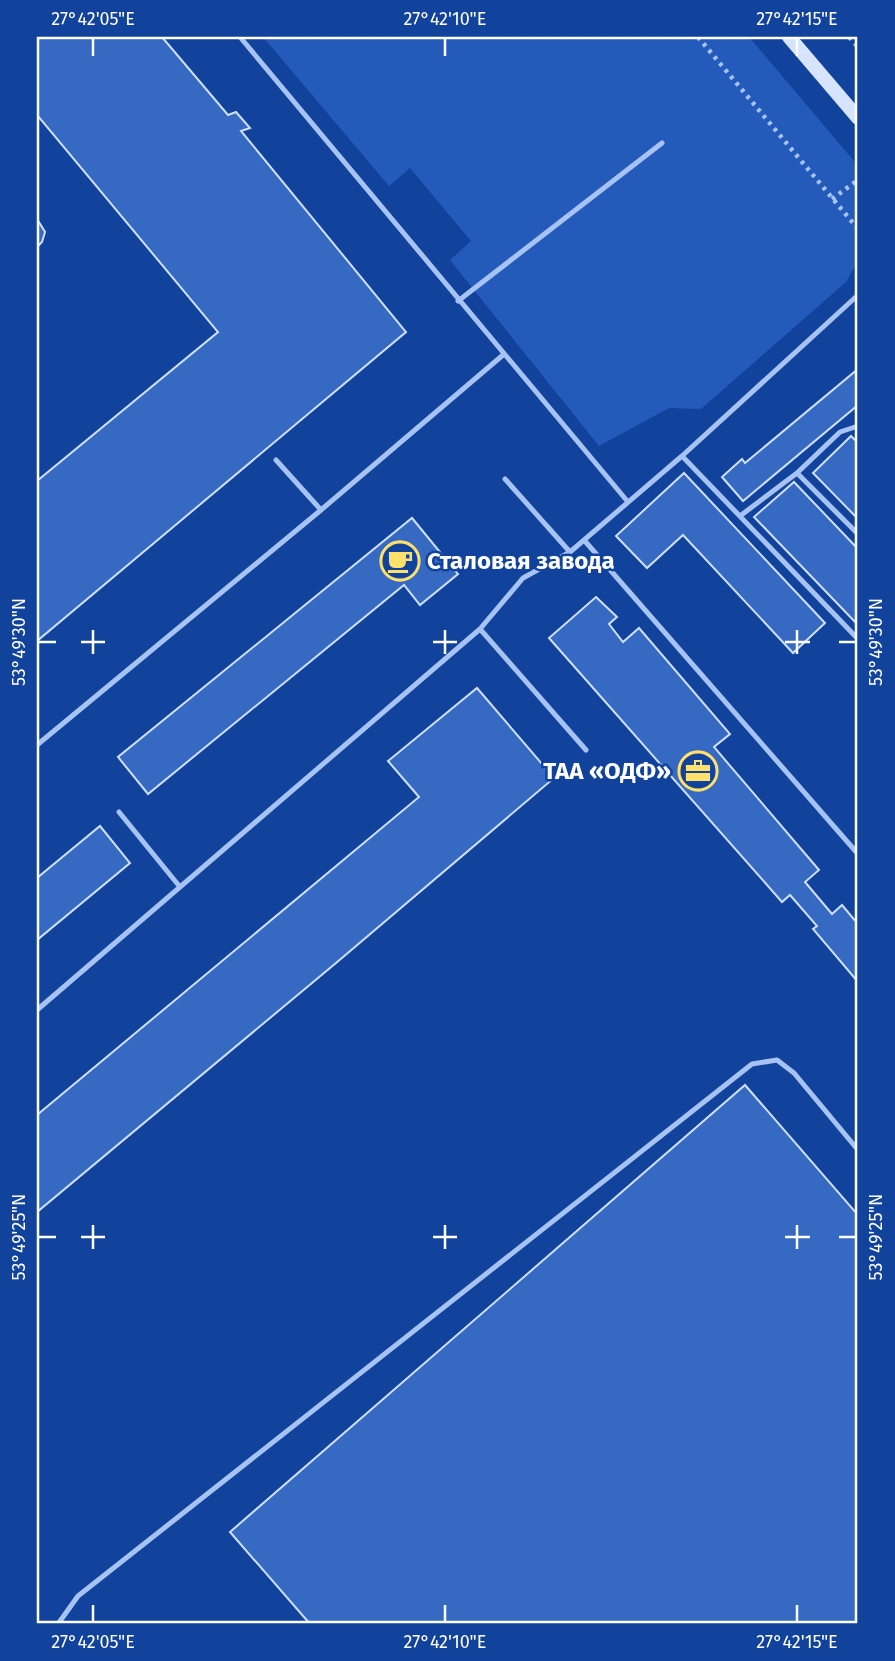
<svg xmlns="http://www.w3.org/2000/svg" width="895" height="1661" font-family="'Fira Sans',sans-serif">
	<style>
		.green { fill: #245bbb }
		.building { fill: #3569c2; stroke: #cfe0fe; stroke-width: 2 }
		.lines { fill: none; stroke-linecap: round; stroke-linejoin: round }
		.path { stroke: #a6c3f4; stroke-width: 4.5; stroke-dasharray: 3.5 5; stroke-linecap: butt }
		.service { stroke: #a6c3f4; stroke-width: 5 }
		.secondary { stroke: #d6e4fd; stroke-width: 14 }
		.ticks { fill: none; stroke: #fff; stroke-width: 2.5 }
		.labels { text-anchor: middle; stroke-width: 5; stroke-linejoin: round; paint-order: stroke }
		.poi-label { font-size: 24px; font-weight: bold; fill: #fff; stroke: #11429c; text-anchor: start }
		.neatline { fill: none; stroke: #fff; stroke-width: 2.5 }
		.ticks-label { font-size: 18px; text-anchor: middle; fill: #fff }
	</style>
	<rect width="100%" height="100%" fill="#11429c"/>
	<path class="green" d="M263,37H749L854,161L858,170V261L846,282L701,409L669,408L599,446L450,260L471,241L410,168L389,186Z"/>
	<path class="building" d="M37,37H162L228,115L236,112L250,128L241,131L406,332L37,641V481L218,332L37,115Z
		M37,219L45,232L42,242L37,247Z
		M858,369V405L743,501L722,477L742,459L745,463Z
		M851,436L858,443V519L813,473Z
		M684,473L825,623L793,653L683,535L647,568L616,536Z
		M794,482L858,549V625L754,517Z
		M412,518L458,574L420,605L404,585L148,794L118,757Z
		M596,597L617,617L609,624L623,642L639,628L730,734L714,747L819,870L805,882L832,914L842,905L858,924V982L813,929L817,926L790,895L782,902L549,638Z
		M477,688L554,778L336,963L37,1212V1115L419,797L388,761Z
		M100,826L130,863L37,940V878Z
		M745,1085L858,1215V1624H310L230,1532Z"/>
	<g class="lines">
		<path class="path" d="M698,37L858,229
			M849,37L858,47
			M832,199L858,180"/>
		<path class="service" d="M240,37L628,502
			M458,301L662,143
			M858,426L840,432L797,473L858,534
			M682,456L858,639
			M276,460L321,510
			M505,479L570,552
			M740,516L797,473
			M584,540L858,854
			M480,629L586,750
			M37,745L321,510L503,355
			M119,812L180,887
			M37,1010L480,629L523,578L570,552L682,456L858,295
			M58,1624L78,1596L752,1064L777,1060L794,1073L858,1150"/>
		<path class="secondary" d="M789,37L858,118"/>
	</g>
	<path class="ticks" d="M93,38V56M445,38V56M797,38V56M93,630V654M445,630V654M797,630V654M38,642H56M81,642H105M433,642H457M785,642H810M839,642H856M93,1225V1249M445,1225V1249M797,1225V1249M38,1237H56M81,1237H105M433,1237H457M785,1237H810M839,1237H856M93,1605V1622M445,1605V1622M797,1605V1622"/>
	<defs>
		<g id="cafe-ring" transform="scale(2.0125)"><circle r="9.5" fill="#11429c" stroke="#ffe06a" stroke-width="1.5"/><path d="M-5.5-4.5H6V0H3Q3 3.5 0 3.5H-2.5Q-5.5 3.5-5.5 0ZM3-3.2v2h1.7v-2ZM-6 4.5H4V6H-6Z" fill="#ffe06a"/></g>
		<g id="office-ring" transform="scale(2.0125)"><circle r="9.5" fill="#11429c" stroke="#ffe06a" stroke-width="1.5"/><path d="M-6-3h4V-5.5h4V-3h4V5H-6ZM-1-4.5V-3h2v-1.5ZM-6 0V1H6V0Z" fill="#ffe06a"/></g>
	</defs>
	<g fill-rule="evenodd">
		<use href="#cafe-ring" x="400" y="561"/>
		<use href="#office-ring" x="698" y="771"/>
	</g>
	<g class="labels">
		<g class="poi-label">
			<text x="427" y="569">Сталовая завода</text>
			<text x="671" y="779" text-anchor="end">ТАА «ОДФ»</text>
		</g>
	</g>
	<rect width="895" height="1661" fill="none" stroke="#11429c" stroke-width="77"/>
	<rect x="38" y="38" width="818" height="1584" class="neatline"/>
	<g class="ticks-label">
		<text x="93" y="25">27°42'05"E</text>
		<text x="445" y="25">27°42'10"E</text>
		<text x="797" y="25">27°42'15"E</text>
		<text transform="translate(19 642) rotate(-90)" y="6">53°49'30"N</text>
		<text transform="translate(876 642) rotate(-90)" y="6">53°49'30"N</text>
		<text transform="translate(19 1237) rotate(-90)" y="6">53°49'25"N</text>
		<text transform="translate(876 1237) rotate(-90)" y="6">53°49'25"N</text>
		<text x="93" y="1648">27°42'05"E</text>
		<text x="445" y="1648">27°42'10"E</text>
		<text x="797" y="1648">27°42'15"E</text>
	</g>
</svg>
